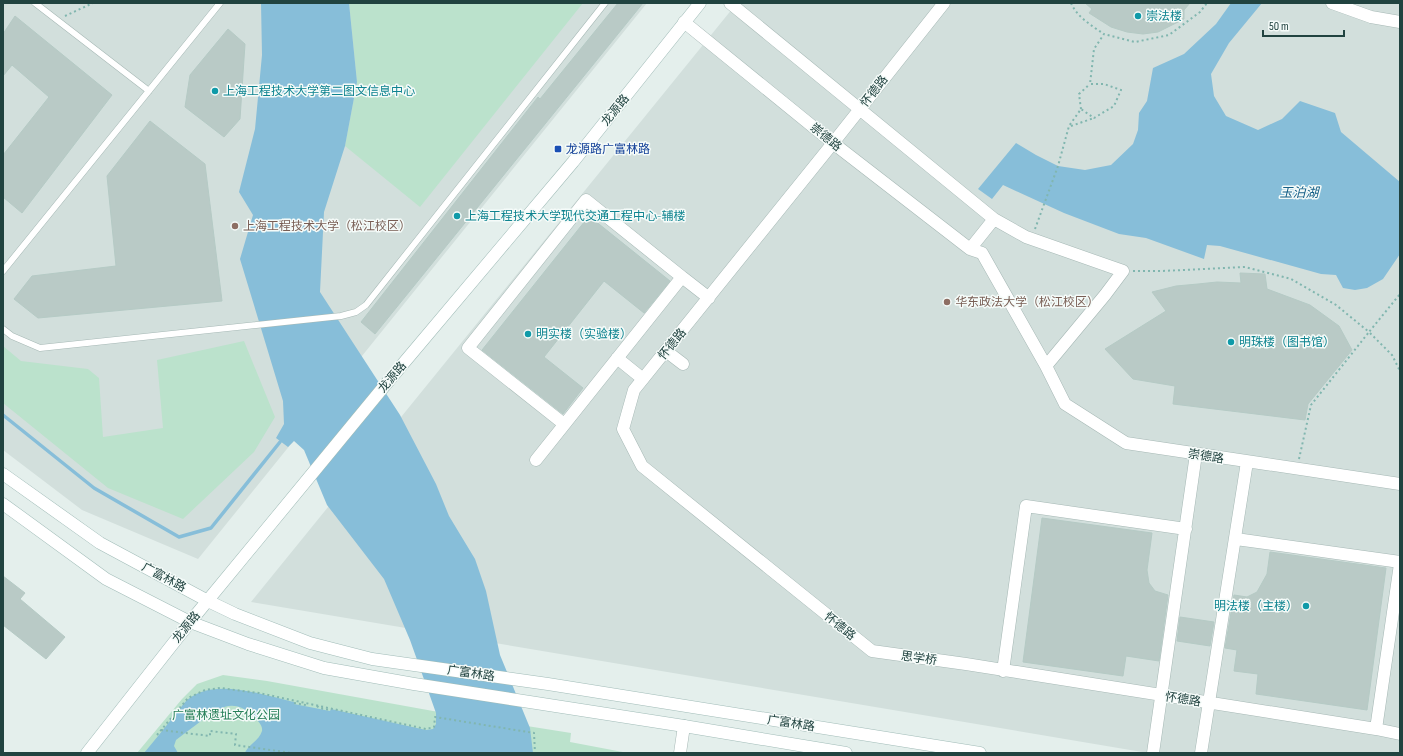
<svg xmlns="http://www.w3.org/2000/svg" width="1403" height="756" font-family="'Sofia Sans Condensed','Noto Sans SC',sans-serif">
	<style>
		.built { fill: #d2dfdc }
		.green { fill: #bbe2cc }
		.water { fill: #87bed9 }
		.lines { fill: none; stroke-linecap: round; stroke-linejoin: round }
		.stream { stroke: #87bed9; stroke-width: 3.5 }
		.building { fill: #b9cac6; stroke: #b5cac5 }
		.service-casing { stroke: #a6b8b5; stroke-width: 7 }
		.minor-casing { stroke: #a6b8b5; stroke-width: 13 }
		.tertiary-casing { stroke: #a6b8b5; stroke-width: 13 }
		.secondary-casing { stroke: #a1bcb8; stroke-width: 13 }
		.path { stroke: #81b6af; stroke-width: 2; stroke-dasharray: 2 3; stroke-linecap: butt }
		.service { stroke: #fff; stroke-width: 6 }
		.minor { stroke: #fff; stroke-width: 12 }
		.tertiary { stroke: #fff; stroke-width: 12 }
		.secondary { stroke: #fff; stroke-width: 12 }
		.culture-dot { fill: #0f9aa8; stroke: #f5fbf9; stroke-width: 1.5 }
		.transit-dot { fill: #1a4fb4; stroke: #f5fbf9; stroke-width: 1.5 }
		.education-dot { fill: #8d6e63; stroke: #f5fbf9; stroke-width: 1.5 }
		.labels { text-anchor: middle; stroke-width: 3; stroke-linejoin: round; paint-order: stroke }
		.culture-label { font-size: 12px; fill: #0d838f; stroke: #f5fbf9; text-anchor: start }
		.street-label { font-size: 12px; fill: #214340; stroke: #f5fbf9 }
		.transit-label { font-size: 12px; fill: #164399; stroke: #f5fbf9; text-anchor: start }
		.education-label { font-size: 12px; fill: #785e54; stroke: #f5fbf9; text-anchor: start }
		.park-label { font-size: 12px; fill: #267f58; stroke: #f5fbf9 }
		.water-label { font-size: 13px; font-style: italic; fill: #145f87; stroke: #f5fbf9 }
	</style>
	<rect width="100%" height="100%" fill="#e4efec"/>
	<path class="built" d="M3,3H647L198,559L82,510L3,450Z
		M737,3H1400V753H1148L251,602Z"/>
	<path class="green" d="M349,3H583L420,207L345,146L357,82Z
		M244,341L275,417L254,452L183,519L108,488L3,403V346L21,361L88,369L99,378L103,437L163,428L157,360Z
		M223,675L267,681L433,711L571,733L570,742L628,753H137L182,699L197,684Z"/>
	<path class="water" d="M261,3H349L357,82L345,146L324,212L320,292L400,415L436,484L449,516L475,559L486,591L500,655L530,728L533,753H245C248,745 259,741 262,731C263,725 257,720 253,716C233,697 219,708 201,721C193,727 184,734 176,740L174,746L178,753H144C154,741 164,729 173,717C178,712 182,705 187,700C214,677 263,695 294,702V704L330,711L331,709L426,730L433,729L436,724V713L410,640L384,579L327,505L304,450L294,441L288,447L276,438L284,424L283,401L240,259L253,215L239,192L255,129L262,55Z
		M1231,3H1262L1229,43L1211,74L1214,96L1226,116L1258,130L1282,119L1300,101L1335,113L1341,132L1400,182V254L1383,279L1367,288L1355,290L1343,288L1336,275L1321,274L1220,246L1207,245L1204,259L1146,238L1119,234L1064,213L1003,185L992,199L978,189L1016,143L1036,155L1058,166L1085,170L1111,165L1133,144L1138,130L1139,113L1147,101L1153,68L1184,54L1216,24Z"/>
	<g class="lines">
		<path class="stream" d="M3,415L94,488L179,537L211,528L280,442"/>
	</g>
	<path class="building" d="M618,3H643L375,334L361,322L538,97L540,99Z
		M1085,3H1190L1184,10V19L1158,32L1143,34L1127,32L1111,27L1089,13L1092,9Z
		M15,16L112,95L22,213L3,197V155L49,97L12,65L3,76V34Z
		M228,29L245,44L240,119L224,137L185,107L190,75Z
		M150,121L205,164L222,301L38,318L14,299L32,276L116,266L107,176Z
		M589,216L670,281L644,313L604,281L544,357L583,388L563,414L482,350Z
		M1240,273L1265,274L1267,289L1310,305L1339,326L1352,350L1308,404L1305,420L1173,404L1175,386L1133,379L1105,349L1166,311L1152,292L1176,286L1198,284L1217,282L1241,283Z
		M1042,518L1152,533L1147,570L1149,583L1155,591L1168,595L1159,661L1126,656L1123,676L1023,662Z
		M1270,552L1386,568L1367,710L1256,694L1258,674L1234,671L1237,650L1225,648L1234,595L1247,597L1257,592L1267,574Z
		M3,576L25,593L20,599L65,637L46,659L3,625Z
		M1180,617L1214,622L1210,646L1177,641Z"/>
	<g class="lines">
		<g class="service-casing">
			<path id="service" d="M35,3L149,91
				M3,271L220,3
				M3,329L12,336L40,348L341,316L356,312L366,305L605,3"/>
		</g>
		<g class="minor-casing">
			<path id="minor" d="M730,3L994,219L1026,237L1123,271L1105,295L1046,366
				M944,3L833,143L634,390L623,429L642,466L872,651L966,664L1376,729L1400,734
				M1332,3L1371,17L1400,22
				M684,22L833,143L970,249L982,253L1046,366L1065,404L1126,443L1400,484
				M970,249L994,219
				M666,351L683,364
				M617,358L643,379
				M564,424L468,348L586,200L682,277
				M536,460L682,277L709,298
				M1236,539L1400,562
				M1003,671L1026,506L1186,529
				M1376,729L1400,564
				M1153,753L1196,454
				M1201,753L1247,462"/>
		</g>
		<g class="tertiary-casing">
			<path id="tertiary" d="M680,753L684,726"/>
		</g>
		<g class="secondary-casing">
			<path id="secondary" d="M3,474L100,543L208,601L235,614L310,643L372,659L548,684L980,753
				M3,504L106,579L190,622L248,644L324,668L414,684L684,726L846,753
				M87,753L190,622L386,384L573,162L700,3"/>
		</g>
		<path class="path" d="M1071,3C1077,17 1092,26 1104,34
			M65,16L93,3
			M1081,109L1079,94L1090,84
			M1071,126L1094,118
			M1035,229L1058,166L1069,126L1081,109L1094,118L1114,106L1121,90L1104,84H1090L1094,49L1104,34L1135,42L1169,35L1200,12L1207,3
			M1133,271H1162L1245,267L1291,279L1336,305L1369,332L1400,294
			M1299,459L1311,405L1369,332L1392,355L1400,371
			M294,703L306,705L308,703
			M317,706L319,708L330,710
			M161,730L210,736V731L236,734L235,745L292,753
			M157,735L188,698L205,690L220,688L259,693L426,729L434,727L435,717L534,733L535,753"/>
		<use href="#service" class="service"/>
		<use href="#minor" class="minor"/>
		<use href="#tertiary" class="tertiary"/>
		<use href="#secondary" class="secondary"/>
	</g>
	<g class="culture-dot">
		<circle cx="1138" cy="16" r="4"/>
		<circle cx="215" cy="91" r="4"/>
		<circle cx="457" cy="216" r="4"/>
		<circle cx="528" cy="334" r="4"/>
		<circle cx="1231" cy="342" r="4"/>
		<circle cx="1306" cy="606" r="4"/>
	</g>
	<rect class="transit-dot" x="554" y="145" width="8" height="8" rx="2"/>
	<g class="education-dot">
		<circle cx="235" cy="226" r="4"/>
		<circle cx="947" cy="302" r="4"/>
	</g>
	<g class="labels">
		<g class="culture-label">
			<text x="1146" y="20">崇法楼</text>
			<text x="223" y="95">上海工程技术大学第二图文信息中心</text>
			<text x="465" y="220">上海工程技术大学现代交通工程中心-辅楼</text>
			<text x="536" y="338">明实楼（实验楼）</text>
			<text x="1239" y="346">明珠楼（图书馆）</text>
			<text x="1298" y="610" text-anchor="end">明法楼（主楼）</text>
		</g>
		<g class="street-label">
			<text transform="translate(874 91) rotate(-52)" y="4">怀德路</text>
			<text transform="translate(615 110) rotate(-51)" y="4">龙源路</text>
			<text transform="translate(826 137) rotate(39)" y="4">崇德路</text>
			<text transform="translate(672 344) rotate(-51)" y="4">怀德路</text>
			<text transform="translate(392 377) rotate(-50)" y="4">龙源路</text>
			<text transform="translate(1206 456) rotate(9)" y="4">崇德路</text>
			<text transform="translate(164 577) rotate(28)" y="4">广富林路</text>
			<text transform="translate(840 626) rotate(39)" y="4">怀德路</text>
			<text transform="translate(186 627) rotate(-51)" y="4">龙源路</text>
			<text transform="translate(919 658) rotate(8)" y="4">思学桥</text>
			<text transform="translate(471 673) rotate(8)" y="4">广富林路</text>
			<text transform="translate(1183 699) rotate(9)" y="4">怀德路</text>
			<text transform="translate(791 723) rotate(9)" y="4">广富林路</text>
		</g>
		<g class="transit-label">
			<text x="566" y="153">龙源路广富林路</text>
		</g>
		<g class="education-label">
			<text x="243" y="230">上海工程技术大学（松江校区）</text>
			<text x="955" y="306">华东政法大学（松江校区）</text>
		</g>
		<g class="park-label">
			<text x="226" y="719">广富林遗址文化公园</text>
		</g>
		<g class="water-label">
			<text x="1299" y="197">玉泊湖</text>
		</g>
	</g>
	<rect width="1403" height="756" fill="none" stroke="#214340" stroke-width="8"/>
	<path d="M1263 30v6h81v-6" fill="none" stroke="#214340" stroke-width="2"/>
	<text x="1269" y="30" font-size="12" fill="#214340" stroke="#f5fbf9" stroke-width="3" paint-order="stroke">50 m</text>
</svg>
